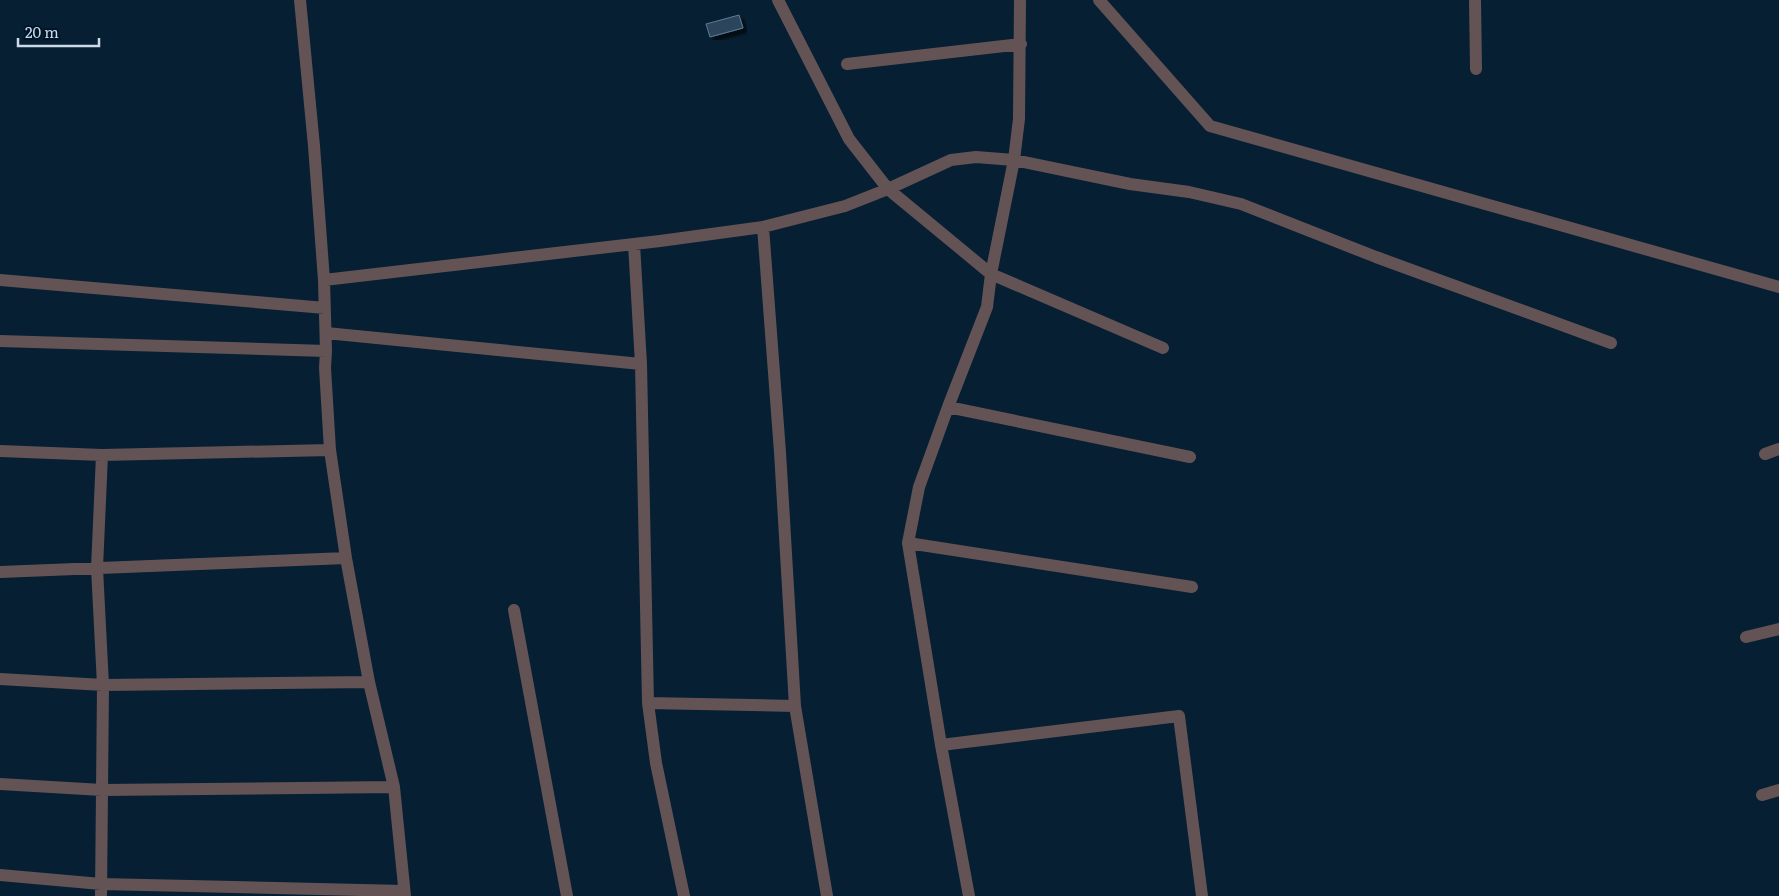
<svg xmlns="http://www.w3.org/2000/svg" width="1779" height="896" font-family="Literata,serif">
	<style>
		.building { fill: #2c455b; stroke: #607b94; filter: url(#shadow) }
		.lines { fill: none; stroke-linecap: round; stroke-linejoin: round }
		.minor { stroke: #645355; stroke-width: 12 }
	</style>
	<defs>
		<filter id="shadow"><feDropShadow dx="4.5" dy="4.5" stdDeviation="1" flood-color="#0009"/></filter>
	</defs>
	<rect width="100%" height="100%" fill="#071f33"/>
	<path class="building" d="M739,15L743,28L710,37L706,24Z"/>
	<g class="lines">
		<path class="minor" d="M300,0L314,146L324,280L326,351L325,368L330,450L346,558L369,682L394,787L405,896
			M778,0L849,139L888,189L991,274L987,307L948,407L919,487L908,543L941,745L969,896
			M1020,0L1019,119L1014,160L991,274L1163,348
			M1099,0L1210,126L1779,287
			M1475,0L1476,69
			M847,64L1021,44
			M634,244L641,364L648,703L656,763L684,896
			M0,280L325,308
			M324,280L660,241L763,227L845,206L888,189L951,160L976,157L1014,160L1130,184L1189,192L1241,204L1376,257L1611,343
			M326,333L641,364
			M0,341L326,351
			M948,407L1190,457
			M0,451L102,455L330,450
			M1765,454L1779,449
			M908,543L1192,587
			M0,572L346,558
			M514,610L567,896
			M1746,637L1779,629
			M0,679L103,685L369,682
			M648,703L795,706L780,452L763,227
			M795,706L827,896
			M941,745L1179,716L1202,896
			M0,784L102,790L394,787
			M1762,795L1779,790
			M0,875L101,884L404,891
			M101,896L103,685L97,568L102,455"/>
	</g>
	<path d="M18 38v8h81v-8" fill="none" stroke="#ccdae8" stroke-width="2.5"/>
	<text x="25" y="38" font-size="15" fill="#ccdae8" stroke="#001529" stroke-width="4" paint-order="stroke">20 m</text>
</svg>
